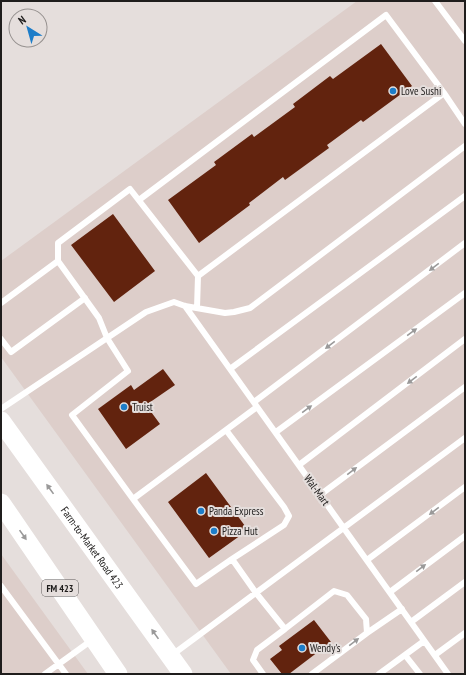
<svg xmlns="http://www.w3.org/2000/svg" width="466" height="675" font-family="'PT Sans Narrow',sans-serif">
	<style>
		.built { fill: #ddceca }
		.building { fill: #62230e }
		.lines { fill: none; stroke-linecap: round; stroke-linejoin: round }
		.lane { stroke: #fff; stroke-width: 6 }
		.primary { stroke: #fff; stroke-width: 19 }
		.oneway { fill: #9a9999 }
		.poi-dot { fill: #1d7dc9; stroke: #e5dedc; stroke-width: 1.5 }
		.labels { text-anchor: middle; stroke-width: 4; stroke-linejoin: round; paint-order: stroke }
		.shield { fill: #e5dedc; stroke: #5a5756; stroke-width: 1 }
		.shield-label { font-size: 10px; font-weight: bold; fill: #1f1d1c }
		.poi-label { font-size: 11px; fill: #1f1d1c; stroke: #e5dedc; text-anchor: start }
		.street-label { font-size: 11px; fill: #1f1d1c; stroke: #e5dedc }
	</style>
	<rect width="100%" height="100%" fill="#e5dedc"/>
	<path class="built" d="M357,1H465V674H231L1,357V261Z
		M1,554L88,674H1Z"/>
	<path class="building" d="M381,44L412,86L363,122L361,120L327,145L329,148L285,180L283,177L249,203L250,205L199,243L168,200L216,165L214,162L252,134L254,137L295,107L293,104L330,76L333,79Z
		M113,214L155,271L114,302L71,245Z
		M163,369L175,385L146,405L160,424L126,449L98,409L131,385L134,390Z
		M206,473L248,530L209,558L168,502Z
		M314,620L331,642L289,674H282L270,659L282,650L279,646Z"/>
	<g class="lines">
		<path class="lane" d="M435,1L465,41
			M444,93L465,124
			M139,200L386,15L444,93L198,276L130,189L58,243V261L99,318L107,338L128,371L72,415L133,499L257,407
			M1,303L58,261
			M185,306L448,674
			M197,308L198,276
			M1,339L11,352L85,298
			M230,369L465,196
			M254,402L465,243
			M1,409L146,312L174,302L185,306L225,313L234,312L250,308L465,146
			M226,430L284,507L289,516L284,525L232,559
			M276,432L465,293
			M299,465L465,339
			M320,495L465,387
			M133,499L196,584L232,559L256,593L285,629L257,650L253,660L263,674
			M367,560L465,487
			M1,586L66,674
			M390,592L465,536
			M411,622L465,582
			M285,629L334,591L347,595L366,619L367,633L312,674
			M367,633L402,609
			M172,655L465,438
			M405,655L420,674
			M435,655L465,633
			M45,674L92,640
			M379,674L424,641"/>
		<g class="primary">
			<path id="s1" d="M1,421L183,674"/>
			<path d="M1,503L118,674"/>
		</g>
	</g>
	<defs><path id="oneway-solid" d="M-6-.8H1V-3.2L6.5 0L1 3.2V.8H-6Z"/></defs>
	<g class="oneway">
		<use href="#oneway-solid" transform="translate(434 267) rotate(143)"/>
		<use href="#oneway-solid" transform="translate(412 332) rotate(-36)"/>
		<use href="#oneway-solid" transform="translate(330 345) rotate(143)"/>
		<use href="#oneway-solid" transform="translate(412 380) rotate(143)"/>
		<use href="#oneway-solid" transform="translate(307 409) rotate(-36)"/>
		<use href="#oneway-solid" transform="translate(352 471) rotate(-37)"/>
		<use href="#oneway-solid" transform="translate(50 489) rotate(-126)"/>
		<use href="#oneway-solid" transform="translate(434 511) rotate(143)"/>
		<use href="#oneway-solid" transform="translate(23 535) rotate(55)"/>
		<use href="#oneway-solid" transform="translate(421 568) rotate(-37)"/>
		<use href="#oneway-solid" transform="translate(155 634) rotate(-125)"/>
		<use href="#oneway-solid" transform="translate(354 642) rotate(-37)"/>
	</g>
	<g class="poi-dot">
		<circle cx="393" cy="91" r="4"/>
		<circle cx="124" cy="407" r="4"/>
		<circle cx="201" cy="511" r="4"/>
		<circle cx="214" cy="531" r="4"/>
		<circle cx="302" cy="648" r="4"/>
	</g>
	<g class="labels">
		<rect class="shield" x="42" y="580" width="36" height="16" rx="3"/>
		<g class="shield-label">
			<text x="60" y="592">FM 423</text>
		</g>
		<g class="poi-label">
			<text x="401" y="95">Love Sushi</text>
			<text x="132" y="411">Truist</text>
			<text x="209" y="515">Panda Express</text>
			<text x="222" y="535">Pizza Hut</text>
			<text x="310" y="652">Wendy's</text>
		</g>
		<g class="street-label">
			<text transform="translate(317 490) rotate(54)" y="4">Wal-Mart</text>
			<text dy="4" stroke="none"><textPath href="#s1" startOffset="156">Farm-to-Market Road 423</textPath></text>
		</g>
	</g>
	<rect width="466" height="675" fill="none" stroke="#1f1d1c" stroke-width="4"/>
	<g transform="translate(28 28) rotate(323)"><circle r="19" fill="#e5dedc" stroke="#96918f"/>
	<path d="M0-3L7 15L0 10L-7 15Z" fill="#1d7dc9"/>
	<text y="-6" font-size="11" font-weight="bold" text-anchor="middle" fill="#1f1d1c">N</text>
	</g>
</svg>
